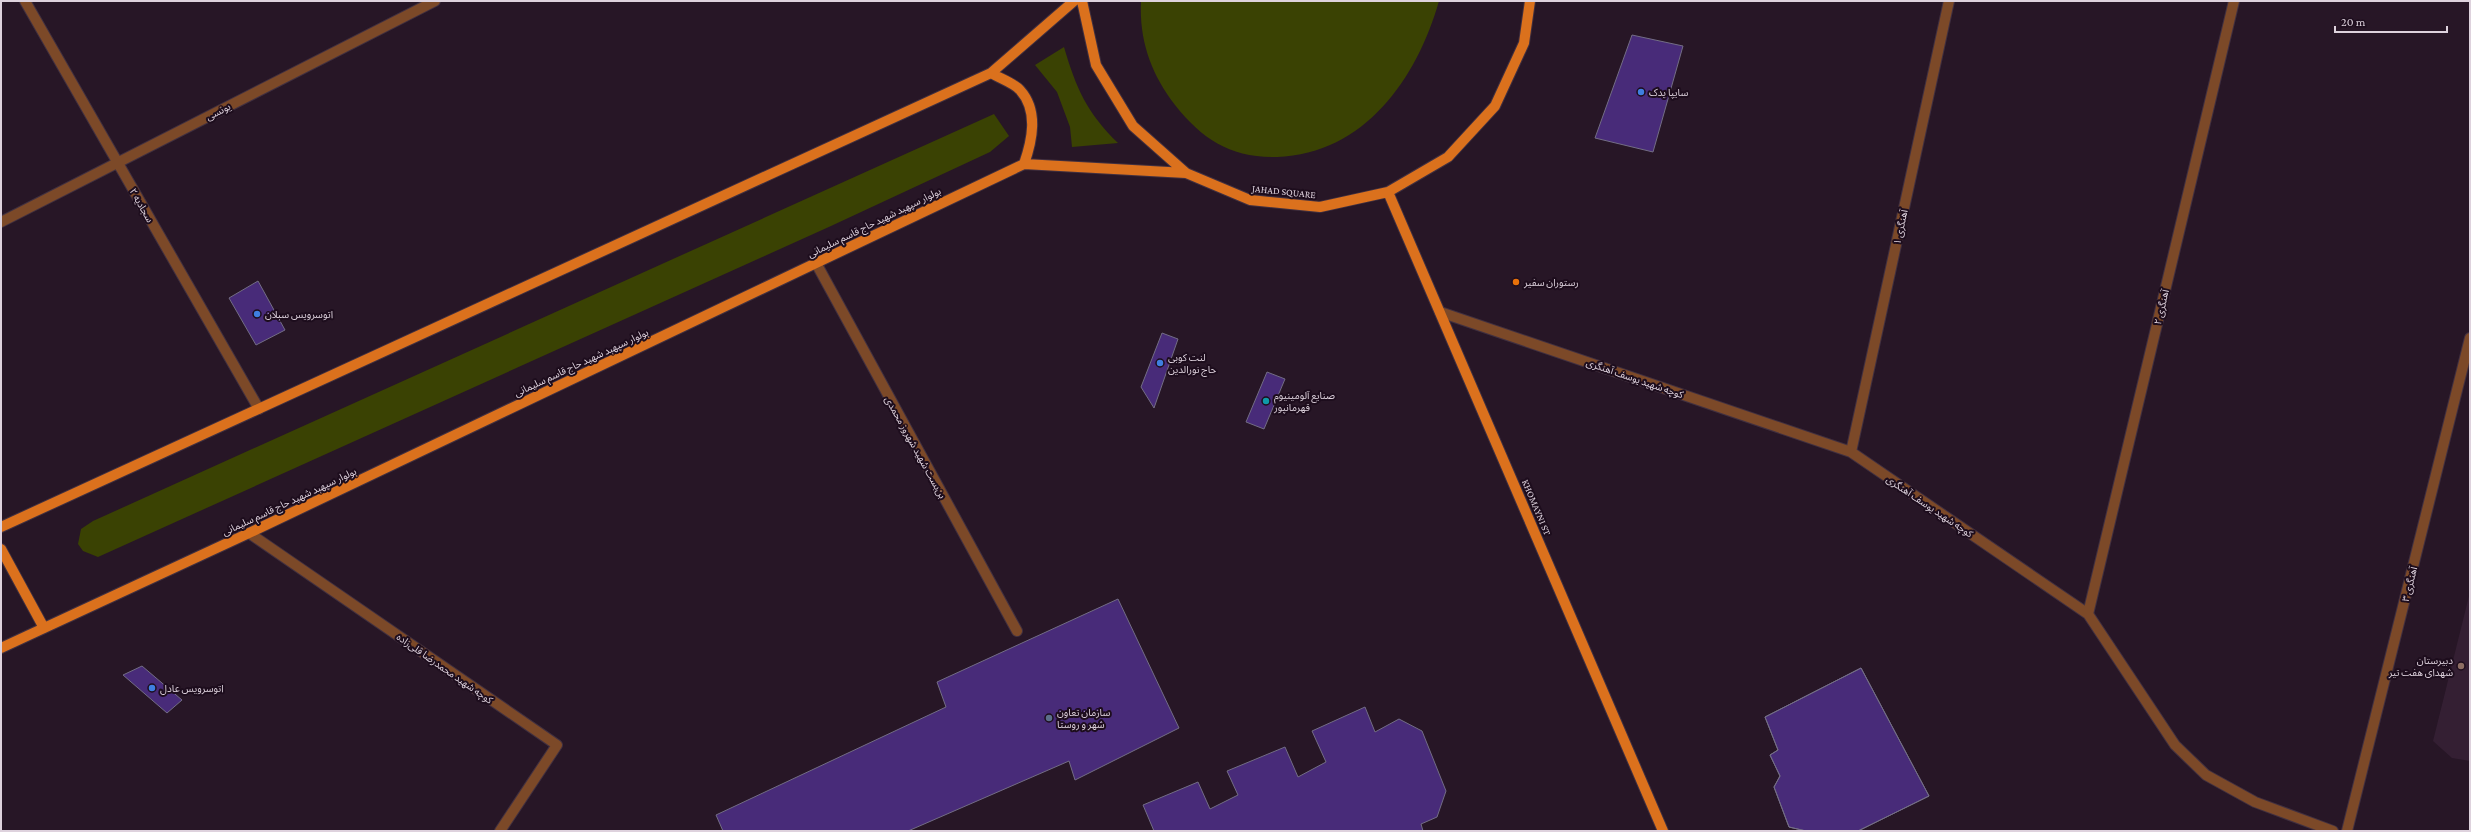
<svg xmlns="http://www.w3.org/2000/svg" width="2471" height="832" font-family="'Crimson Pro','Noto Sans Arabic',serif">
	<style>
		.built { fill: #341f33 }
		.green { fill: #3a4203 }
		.building { fill: #482b79; stroke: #736d85 }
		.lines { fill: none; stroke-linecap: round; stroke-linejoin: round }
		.minor-casing { stroke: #413040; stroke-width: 12 }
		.major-casing { stroke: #413040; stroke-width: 12 }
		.minor { stroke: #7c4928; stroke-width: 10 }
		.major { stroke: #db711d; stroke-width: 10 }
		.shop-dot { fill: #3f7fe0; stroke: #1d0d1d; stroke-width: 1.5 }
		.food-dot { fill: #e8710a; stroke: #1d0d1d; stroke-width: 1.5 }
		.culture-dot { fill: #0f9aa8; stroke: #1d0d1d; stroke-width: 1.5 }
		.education-dot { fill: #8d6e63; stroke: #1d0d1d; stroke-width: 1.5 }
		.service-dot { fill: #5c6f8a; stroke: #1d0d1d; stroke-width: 1.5 }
		.labels { text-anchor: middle; stroke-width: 4; stroke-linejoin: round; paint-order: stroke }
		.poi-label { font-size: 10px; fill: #ded2dd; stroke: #1d0d1d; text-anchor: start }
		.street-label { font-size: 10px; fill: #ded2dd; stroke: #1d0d1d }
	</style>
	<rect width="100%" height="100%" fill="#271626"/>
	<path class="built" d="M2470,592V761L2452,758L2433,741Z"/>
	<path class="green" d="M1141,1H1439C1417,78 1365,154 1277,157C1231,158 1203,140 1175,105C1151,74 1139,40 1141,1Z
		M1064,47C1076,88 1087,113 1118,143L1072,147L1070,127L1057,92L1035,65Z
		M994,114L1009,136L990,152L831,226L98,557L83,551L78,544L81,529L93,521Z"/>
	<path class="building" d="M1632,35L1683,46L1653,152L1595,138Z
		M258,281L285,330L256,345L229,298Z
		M1162,333L1178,339L1154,408L1141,387Z
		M1267,372L1285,379L1264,429L1246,422Z
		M1118,599L1179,728L1075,780L1069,761L908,831H723L716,815L946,707L937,682Z
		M142,666L182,700L167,713L123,675Z
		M1861,668L1929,796L1858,831H1806L1789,827L1774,787L1780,776L1770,755L1778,750L1765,717Z
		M1861,668L1929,796L1858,831H1806L1789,827L1774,787L1780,776L1770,755L1778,750L1765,717Z
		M1365,707L1375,732L1399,719L1422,731L1446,791L1437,817L1421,824L1423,831H1154L1143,805L1198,782L1210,809L1238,795L1227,771L1285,747L1298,777L1326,762L1312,731Z"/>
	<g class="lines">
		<g class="minor-casing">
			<path id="minor" d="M25,1L259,409
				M1,222L435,1
				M816,263L1017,631
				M1440,312L1851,452L2088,614L2175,745L2206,775L2255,802L2333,831
				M1851,452L1949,1
				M249,533L557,745L500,831
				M2088,614L2234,1
				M2347,831L2470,338"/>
		</g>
		<g class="major-casing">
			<path id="major" d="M1082,1L1096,65L1133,126L1186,173L1250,200L1320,207L1388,192L1448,157L1495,106L1524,43L1530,1
				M991,73C999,78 1014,83 1020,90C1039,111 1032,141 1024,164
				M1388,192L1663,831
				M1,527L991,73L1074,1
				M1,549L44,628
				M1,648L249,533L1024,164L1186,173"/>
		</g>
		<use href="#minor" class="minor"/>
		<use href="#major" class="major"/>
	</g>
	<g class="shop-dot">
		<circle cx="1641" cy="92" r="4"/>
		<circle cx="257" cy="314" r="4"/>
		<circle cx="1160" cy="363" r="4"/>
		<circle cx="152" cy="688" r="4"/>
	</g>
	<circle class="food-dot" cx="1516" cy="282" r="4"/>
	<circle class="culture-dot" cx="1266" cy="401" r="4"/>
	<circle class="education-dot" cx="2461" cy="666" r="4"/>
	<circle class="service-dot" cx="1049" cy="718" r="4"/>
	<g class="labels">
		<g class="poi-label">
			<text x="1649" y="96">سایپا یدک</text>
			<text x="1524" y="286">رستوران سفیر</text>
			<text x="265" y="318">اتوسرویس سبلان</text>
			<text x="1168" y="361">لنت کوبی<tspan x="1168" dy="12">حاج نورالدین</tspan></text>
			<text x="1274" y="399">صنایع آلومینیوم<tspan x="1274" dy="12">قهرمانپور</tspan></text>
			<text x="2453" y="664" text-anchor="end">دبیرستان<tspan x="2453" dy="12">شهدای هفت تیر</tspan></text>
			<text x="160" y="692">اتوسرویس عادل</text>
			<text x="1057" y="716">سازمان تعاون<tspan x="1057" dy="12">شهر و روستا</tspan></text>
		</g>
		<g class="street-label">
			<text transform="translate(218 111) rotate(-27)" y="4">یونسی</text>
			<text transform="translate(1284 191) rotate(6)" y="4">JAHAD SQUARE</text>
			<text transform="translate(142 205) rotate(60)" y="4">سجادیه ۲</text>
			<text transform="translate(874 222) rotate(-26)" y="4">بولوار سپهبد شهید حاج قاسم سلیمانی</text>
			<text transform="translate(1900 227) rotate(-78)" y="4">آهنگری ۱</text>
			<text transform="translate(2161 307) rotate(-77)" y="4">آهنگری ۲</text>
			<text transform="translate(581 362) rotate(-25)" y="4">بولوار سپهبد شهید حاج قاسم سلیمانی</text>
			<text transform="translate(1635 378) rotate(19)" y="4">کوچه شهید یوسف آهنگری</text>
			<text transform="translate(916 447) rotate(61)" y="4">بن‌بست شهید شهروز محمدی</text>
			<text transform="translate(289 501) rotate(-25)" y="4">بولوار سپهبد شهید حاج قاسم سلیمانی</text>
			<text transform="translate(1930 506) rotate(34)" y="4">کوچه شهید یوسف آهنگری</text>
			<text transform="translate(1537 507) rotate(67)" y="4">KHOMAYNI ST</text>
			<text transform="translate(2409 584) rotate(-76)" y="4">آهنگری ۳</text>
			<text transform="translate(445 668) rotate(35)" y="4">کوچه شهید محمدرضا قلی‌زاده</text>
		</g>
	</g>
	<rect width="2471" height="832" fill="none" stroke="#ded2dd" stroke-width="4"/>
	<path d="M2335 26v6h112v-6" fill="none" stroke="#ded2dd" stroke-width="2"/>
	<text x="2341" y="26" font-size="12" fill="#ded2dd" stroke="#1d0d1d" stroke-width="3" paint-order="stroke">20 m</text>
</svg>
